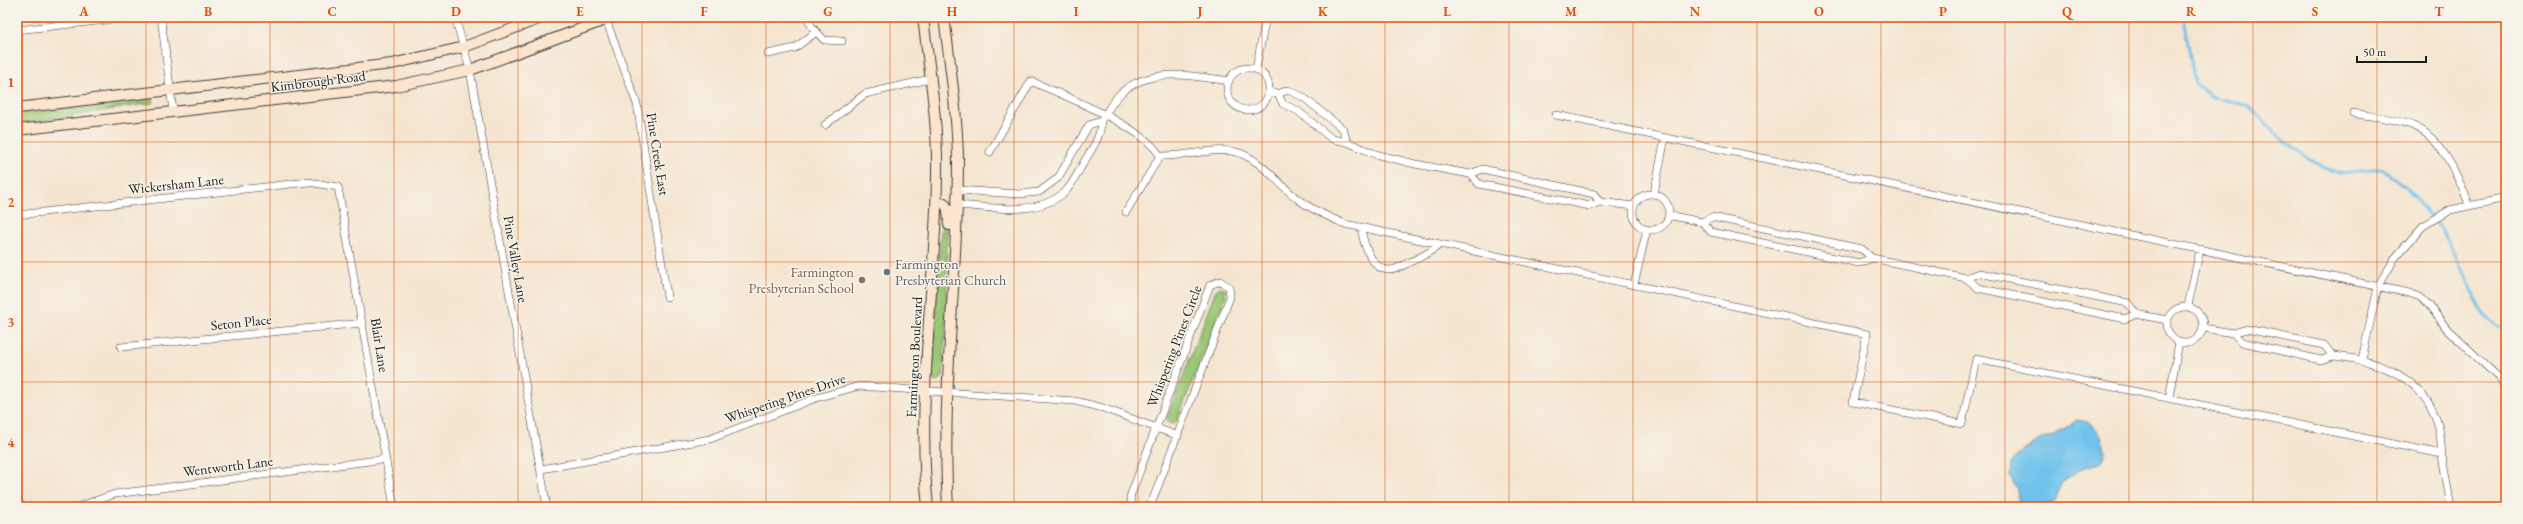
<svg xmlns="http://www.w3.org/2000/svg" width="2523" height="524" font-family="'EB Garamond',serif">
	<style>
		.green { fill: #9ac775; stroke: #5b7248 }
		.water { fill: #70c2ec; stroke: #466f84 }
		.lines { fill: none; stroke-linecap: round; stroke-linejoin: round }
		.stream { stroke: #70c2ec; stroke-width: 3 }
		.street-casing { stroke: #3d3a37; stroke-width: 8 }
		.secondary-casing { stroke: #3d3a37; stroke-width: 12 }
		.street { stroke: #fff; stroke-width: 7 }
		.secondary { stroke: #fbe5cf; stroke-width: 10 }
		.grid { fill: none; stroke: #de560d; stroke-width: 1; stroke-opacity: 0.55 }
		.worship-dot { fill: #6b7280; stroke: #f7f3e8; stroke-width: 1.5 }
		.education-dot { fill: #8d6e63; stroke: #f7f3e8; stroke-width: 1.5 }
		.labels { text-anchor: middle; stroke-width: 3; stroke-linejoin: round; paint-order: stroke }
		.street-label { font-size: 14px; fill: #1c1c1c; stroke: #f7f3e8 }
		.worship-label { font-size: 14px; fill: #5b616d; stroke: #f7f3e8; text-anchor: start }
		.education-label { font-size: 14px; fill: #785e54; stroke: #f7f3e8; text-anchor: end }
		.neatline { fill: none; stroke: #de560d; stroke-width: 1.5 }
		.grid-label { font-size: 13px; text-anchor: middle; font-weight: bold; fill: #de560d }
	</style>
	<rect width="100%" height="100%" fill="#f7f3e8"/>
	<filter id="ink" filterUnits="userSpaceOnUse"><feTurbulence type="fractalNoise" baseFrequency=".025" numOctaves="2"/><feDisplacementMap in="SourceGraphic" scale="8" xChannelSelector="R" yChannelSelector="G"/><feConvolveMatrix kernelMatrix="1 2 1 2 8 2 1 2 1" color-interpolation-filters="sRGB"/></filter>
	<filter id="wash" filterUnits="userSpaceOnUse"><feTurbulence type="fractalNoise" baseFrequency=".012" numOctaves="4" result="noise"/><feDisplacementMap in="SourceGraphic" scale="16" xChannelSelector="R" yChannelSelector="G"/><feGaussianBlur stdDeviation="0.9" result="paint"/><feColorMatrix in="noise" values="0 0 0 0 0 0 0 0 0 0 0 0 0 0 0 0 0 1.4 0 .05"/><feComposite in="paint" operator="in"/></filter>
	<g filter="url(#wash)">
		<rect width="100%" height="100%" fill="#f5e5d0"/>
		<path class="green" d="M151,98L154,100L153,103C107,109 63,119 17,124V114Z
			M942,212L947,215V297L943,377L938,382L934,381L932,376Z
			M1220,287L1225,289L1226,295L1177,421L1174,424L1169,423L1167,418L1216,290Z"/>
		<path class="water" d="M2077,420C2096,420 2110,445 2103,462L2082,468L2063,481L2055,501L2039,507H2019L2017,489L2010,477L2011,464L2018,455L2039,440L2053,436Z"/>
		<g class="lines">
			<path class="stream" d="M2183,17L2195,83L2210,96L2249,106L2276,134L2309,160L2339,173L2382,169L2406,187L2442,231L2485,317L2497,326L2506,328"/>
		</g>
	</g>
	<g filter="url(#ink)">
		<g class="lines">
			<g class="street-casing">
				<path id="street" d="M161,17L173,111
					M455,17L470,70L547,507
					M605,17L637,104L667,297
					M807,17L812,27L824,40L842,41
					M17,30L133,17
					M768,54L795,48L816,32
					M1227 89a21 21 0 1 1 42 0a21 21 0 1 1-42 0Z
					M1256,69L1266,17
					M1269,92L1278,94L1288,90L1303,97L1343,129L1347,142L1332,139L1298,111L1283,104L1278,94
					M2353,113C2373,117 2395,118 2413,126C2442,137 2458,177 2469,204
					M1556,115L2409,293L2420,297L2429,305L2447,329L2498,377L2506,388
					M1103,118C1109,109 1113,100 1121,93C1151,66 1193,76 1229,81
					M825,125L865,94L930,79
					M1347,142L1375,154L1415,164L1470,174L1483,169L1594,194L1600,202L1590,206L1479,184L1470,174
					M990,152L1031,81C1062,95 1145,127 1160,156
					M1160,156C1185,157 1215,147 1236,152C1260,158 1279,185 1299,200C1312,210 1329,217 1345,224L1867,334L1853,402L1962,424L1976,359L2442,454
					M1654,194L1665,138
					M1633 212a18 18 0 1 1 36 0a18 18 0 1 1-36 0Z
					M1600,202L1634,206
					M957,205C990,207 1035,217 1064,193C1072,186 1078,172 1084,162C1092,149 1101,137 1101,121L1089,125L1058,178L1039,192L1019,194L957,190
					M1126,212L1160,156
					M17,215L308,182L338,187L394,507
					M1668,215L1702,222L1711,232L1859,263L1872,258L1862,249L1712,217L1702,222
					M1361,227C1363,242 1371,271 1390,270C1396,270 1404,265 1410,262C1421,257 1430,253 1439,245
					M1872,258L1966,278L1978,288L2125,319L2136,314L2128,303L1979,273L1966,278
					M1634,285L1647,229
					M2188,306L2200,249
					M2167 325a18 18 0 1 1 36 0a18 18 0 1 1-36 0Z
					M2136,314L2167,320
					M2203,328L2233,333L2247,329L2324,345L2333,356L2321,360L2242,342L2233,333
					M121,347L363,323
					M2333,356C2380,360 2426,378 2439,428C2441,437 2441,447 2442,456C2445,473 2448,490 2451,507
					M2362,359L2378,287L2395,258L2423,226L2450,210L2506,198
					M2169,398L2179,342
					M541,469L710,439L816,398L859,386L1075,401L1103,408L1178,436
					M17,497L22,507
					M77,507L115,494L385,459
					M1132,507L1130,497L1210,285L1220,281L1229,287L1230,297L1150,507"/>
			</g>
			<g class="secondary-casing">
				<path id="secondary" d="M923,17C929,69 938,121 937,174C936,284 916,397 928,507
					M944,17C950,64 957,111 958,159C958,275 941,391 948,507
					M17,108L392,64L464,47L544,17
					M17,130L396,86L470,70L613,17
					M944,203L948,209L949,225"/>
			</g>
			<use href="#street" class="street"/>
			<use href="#secondary" class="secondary"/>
		</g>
	</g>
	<path class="grid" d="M146,17V507M270,17V507M394,17V507M518,17V507M642,17V507M766,17V507M890,17V507M1014,17V507M1138,17V507M1262,17V507M1385,17V507M1509,17V507M1633,17V507M1757,17V507M1881,17V507M2005,17V507M2129,17V507M2253,17V507M2377,17V507M17,142H2506M17,262H2506M17,382H2506"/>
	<circle class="worship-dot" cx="887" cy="272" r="4"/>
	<circle class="education-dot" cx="862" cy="280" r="4"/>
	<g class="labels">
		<g class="street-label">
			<text transform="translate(318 81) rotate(-7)" y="5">Kimbrough Road</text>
			<text transform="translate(658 154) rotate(81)" y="5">Pine Creek East</text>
			<text transform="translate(176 184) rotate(-6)" y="5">Wickersham Lane</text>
			<text transform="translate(516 259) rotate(80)" y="5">Pine Valley Lane</text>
			<text transform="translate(241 322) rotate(-6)" y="5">Seton Place</text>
			<text transform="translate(380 345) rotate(81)" y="5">Blair Lane</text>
			<text transform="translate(1174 346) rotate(-69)" y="5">Whispering Pines Circle</text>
			<text transform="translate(914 357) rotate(-87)" y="5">Farmington Boulevard</text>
			<text transform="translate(785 398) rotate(-19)" y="5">Whispering Pines Drive</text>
			<text transform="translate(228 466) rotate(-7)" y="5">Wentworth Lane</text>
		</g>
		<g class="worship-label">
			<text x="895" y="269">Farmington<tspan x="895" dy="16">Presbyterian Church</tspan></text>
		</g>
		<g class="education-label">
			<text x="854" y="277">Farmington<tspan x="854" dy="16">Presbyterian School</tspan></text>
		</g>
	</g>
	<rect width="2523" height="524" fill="none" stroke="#f7f3e8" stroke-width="44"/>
	<path d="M2357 56v6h69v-6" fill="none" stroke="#1c1c1c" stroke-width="2"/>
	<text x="2363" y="56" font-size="12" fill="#1c1c1c" stroke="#f7f3e8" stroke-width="3" paint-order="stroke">50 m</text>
	<rect x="22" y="22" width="2479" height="480" class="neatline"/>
	<g class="grid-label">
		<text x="84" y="16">A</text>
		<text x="208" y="16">B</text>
		<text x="332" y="16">C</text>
		<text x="456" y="16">D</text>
		<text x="580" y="16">E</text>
		<text x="704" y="16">F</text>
		<text x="828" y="16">G</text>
		<text x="952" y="16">H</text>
		<text x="1076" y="16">I</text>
		<text x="1200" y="16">J</text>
		<text x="1323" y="16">K</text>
		<text x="1447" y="16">L</text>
		<text x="1571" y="16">M</text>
		<text x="1695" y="16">N</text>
		<text x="1819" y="16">O</text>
		<text x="1943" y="16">P</text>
		<text x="2067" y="16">Q</text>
		<text x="2191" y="16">R</text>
		<text x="2315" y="16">S</text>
		<text x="2439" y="16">T</text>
		<text x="11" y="87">1</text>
		<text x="11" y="207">2</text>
		<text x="11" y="327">3</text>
		<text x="11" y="447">4</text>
	</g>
</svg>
